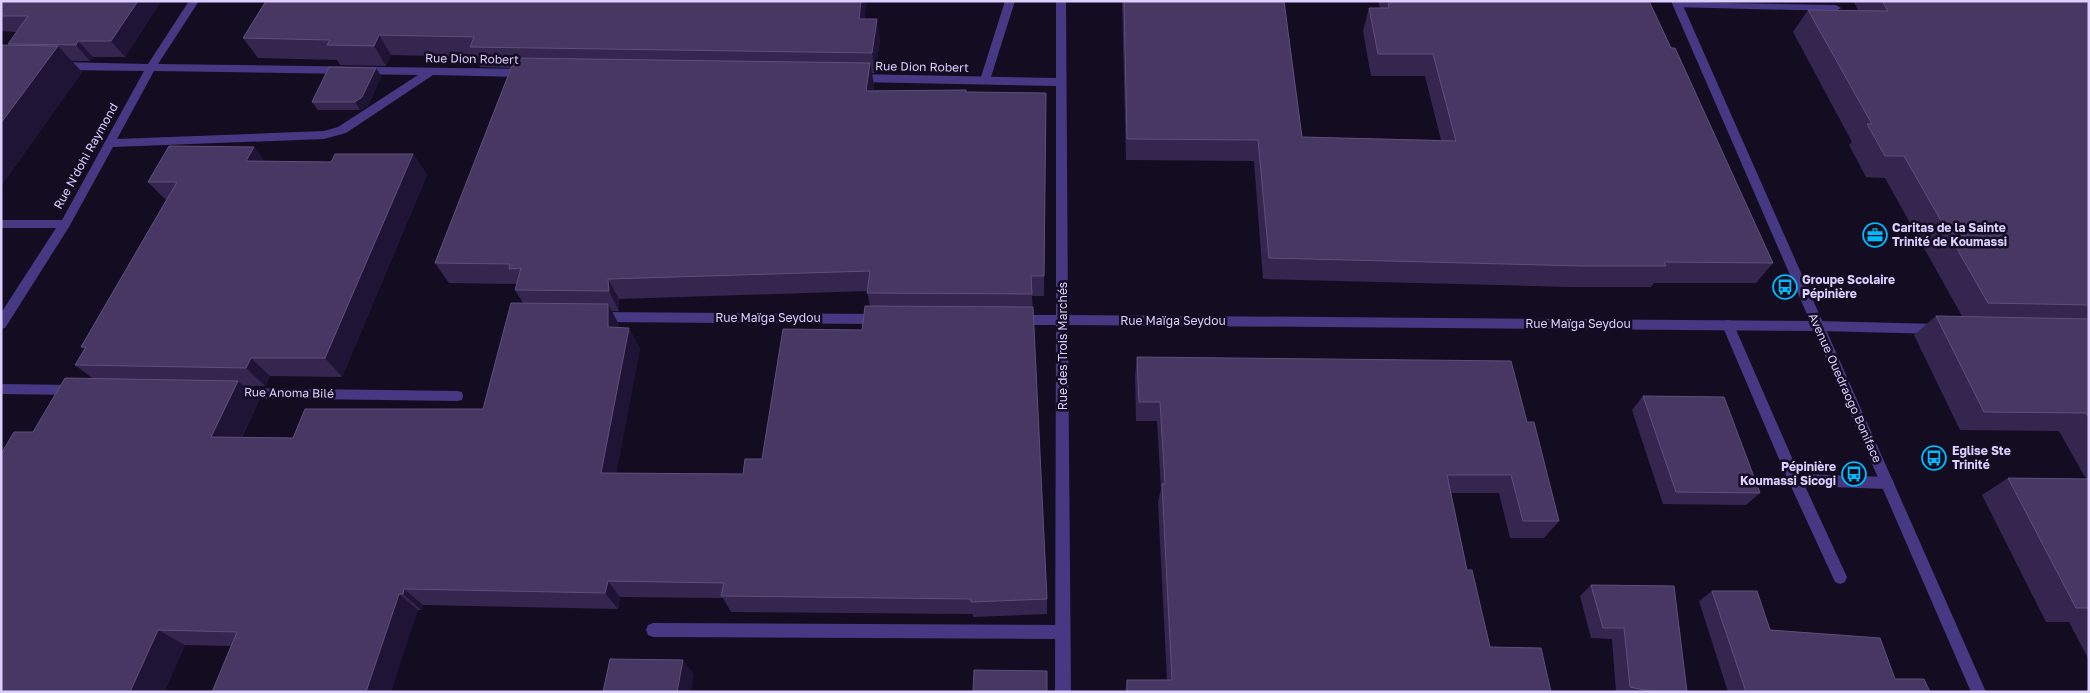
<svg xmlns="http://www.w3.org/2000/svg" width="2090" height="693" font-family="'Golos Text',sans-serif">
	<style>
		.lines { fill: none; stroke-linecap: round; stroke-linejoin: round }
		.service { fill: #463882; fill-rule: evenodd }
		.minor { fill: #463882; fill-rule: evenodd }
		.tertiary { fill: #463882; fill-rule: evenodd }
		.wall { fill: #352650; fill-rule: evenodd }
		.shaded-wall { fill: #201436 }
		.building { fill: #473863; stroke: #5e4f7b }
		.labels { text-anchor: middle; stroke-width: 5; stroke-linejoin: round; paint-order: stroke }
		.street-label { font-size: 12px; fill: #dcceff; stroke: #140d22 }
		.poi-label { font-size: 12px; font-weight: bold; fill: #dcceff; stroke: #140d22; text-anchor: start }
	</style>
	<rect width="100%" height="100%" fill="#140d22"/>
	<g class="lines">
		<path class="service" d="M1005,1H1015L990,80L985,84L980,80Z
			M1677,2L1836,5L1841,8L1836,11L1673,7V3Z
			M1728,320L1732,321L1734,325L1799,474L1887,477L1892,479L1894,483L1892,487L1887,489L1805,486L1847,577L1845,582L1840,584L1835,582L1788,480L1722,325L1724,321Z
			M1818,321L1939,324L1943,325L1945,329L1943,333L1939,334L1818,331L1814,330L1812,326L1814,322Z
			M653,623L1063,625L1068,627L1070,632L1068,637L1063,639L653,637L648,635L646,630L648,625Z"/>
		<path class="minor" d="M189,1H199L158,64L525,69L530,73L525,77L433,75L346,133L324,139L113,147L69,227L5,328L1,329V313L56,228H1V220H62L144,71L60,70L55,66L60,62L148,64ZM154,71L418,75L338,127L324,131L117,139Z
			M1056,1H1066L1068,315L1818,321L1822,322L1824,326L1822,330L1818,331L1068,325L1071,692H1055L1056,325H1018L1014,324L1012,320L1014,316L1018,315H1056V86L857,82L852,78L857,74L1056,78Z
			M598,312L881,314L885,315L887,319L885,323L881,324L598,322L594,321L592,317L594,313Z
			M1,384L74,385L79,386L80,390L79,394L74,395L1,394Z
			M234,388L457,391L462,392L463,396L462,400L457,401L234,398L229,397L228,393L229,389Z"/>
		<path class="tertiary" d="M1671,1H1681L1986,692H1971Z"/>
	</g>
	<path class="wall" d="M1,1H161L125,57H93L90,61H72L82,72L1,186V45L10,46L8,44L17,32L1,31Z
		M1122,1H1284L1302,137L1441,140L1425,76H1371L1363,31L1369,8H1380L1378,1H1649L1773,263L1756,283H1654L1651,287H1570L1263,279L1254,161L1126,160Z
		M1853,1H2089V660L2069,622H2046L1982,495L2008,478L2086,479L2059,431L1960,430L1914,335L1936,316H1962L1885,178L1866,177L1849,145L1852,142L1793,32L1808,10H1858Z
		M865,19L880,39L875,73H872L874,85L873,91L1046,93L1044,296H1032L1047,599V614L973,617V614L731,612L723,598L620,597L618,609L423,605L421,610H418L231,646L185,645L164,692H1L33,432L92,378L75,365L84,349L81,347L166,200L148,182L265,161L331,162L413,154L427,175L342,377L270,376L265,386H244L259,400L242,437L293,438L483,409L523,303L515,290L517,284L449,283L435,263L511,68L480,67L475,57L391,55L386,66L340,65L337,60L258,58L243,38ZM867,291L870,306L862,330L762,459L743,474L616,473L640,348L619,328V325L612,311H619V299Z
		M376,68L381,76L368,106L360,110H318L312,102Z
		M1137,357L1527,422L1559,521L1544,538H1510L1499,493H1451L1467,570L1490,647L1551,692H1125L1127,680H1167L1158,502L1161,489L1157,421H1136L1135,376Z
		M1643,396L1760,493L1746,505L1663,504L1632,410Z
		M1591,585L1687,692H1616L1612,639L1591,638L1580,596Z
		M1712,591L1770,630L1895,679L1930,692H1728L1699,601Z"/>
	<path class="shaded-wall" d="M138,1H161L125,57L111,41Z
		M861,1H867L862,39L859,19Z
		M877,19L880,39L875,73L872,53Z
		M379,35L391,55L386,66L374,46Z
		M78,41L93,57L90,61L76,45Z
		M58,46L82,72L1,186V123Z
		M870,63L874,85L870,113L866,91Z
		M376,68L381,76L368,106L360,110L355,102Z
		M254,147L270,168L246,161Z
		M413,154L427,175L342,377L325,358Z
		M608,279L619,299V311L609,291Z
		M608,304L619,325V348L608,327Z
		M629,328L640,348L613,491L601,473Z
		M251,358L270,376L265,386L246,368Z
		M238,381L259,400L233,455L211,437Z
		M608,581L620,597L618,609L605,593Z
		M404,589L423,605L421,610L403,594Z
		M399,594L418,610L391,692H366Z
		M158,630L185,645L164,692H130Z
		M683,660L694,674L691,692H677Z"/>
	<path class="building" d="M1,1H138L111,41H78L76,45L8,44L28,16H1Z
		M266,1H861L859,19H877L872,53L470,47L474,37L379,35L374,46L327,45L330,40L243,38Z
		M1124,1H1284L1302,137L1456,141L1433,54H1378L1369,8H1389L1388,4H1391L1390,1H1649L1671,48H1675L1773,263L1664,262L1666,266H1583L1269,258L1258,140L1127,139Z
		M1882,1H2089V305L1988,303L1904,156H1885L1867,124H1872L1808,10L1888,11Z
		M1,45L58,46L1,123Z
		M515,58L870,63L866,91L966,90V92L1046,93L1044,276H1031L1032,294L867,293L870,271L608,279L609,291L515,290L521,268L509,269L510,264L435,263Z
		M329,67L376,68L362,97L355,102H312Z
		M169,146L254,147L246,161L331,162L335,154H413L325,358H251L246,368L75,365L86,347H81L177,182H148Z
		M511,303L608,304V327L629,328L601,473L743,474L745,459H762L783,329L862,330L865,306L1033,307L1047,599L971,602V599L721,596L724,583L608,581L605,593L404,589L403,594H399L366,692H212L237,632L158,630L130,692H1V454L14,432H33L65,378L238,381L211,437L293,438L305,409H483Z
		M1936,316L2089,319V418L2086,413L1984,412Z
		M1137,357L1511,361L1527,422H1534L1559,521H1523L1511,475H1447L1467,570H1472L1490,647L1541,648L1551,692H1127V680H1172L1162,484H1165L1160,402H1139Z
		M1643,396L1724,397L1760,493L1676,492Z
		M2008,478L2089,479V608H2076Z
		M1591,585L1674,586L1687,692H1654L1630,687L1624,628H1603Z
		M1712,591H1757L1770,630L1880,638L1895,679H1924L1930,692H1746Z
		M610,659L683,660L677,692H603Z
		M974,670L1047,671V692H973Z"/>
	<defs>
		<g id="office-ring" transform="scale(1.25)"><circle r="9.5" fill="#140d22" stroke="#00baf9" stroke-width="1.5"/><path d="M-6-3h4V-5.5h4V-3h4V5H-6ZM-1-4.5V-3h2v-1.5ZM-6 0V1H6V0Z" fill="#00baf9"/></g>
		<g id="bus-ring" transform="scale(1.25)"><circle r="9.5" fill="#140d22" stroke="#00baf9" stroke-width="1.5"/><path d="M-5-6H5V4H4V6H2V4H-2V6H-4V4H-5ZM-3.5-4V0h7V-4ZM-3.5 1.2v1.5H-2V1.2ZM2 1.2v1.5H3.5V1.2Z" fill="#00baf9"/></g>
	</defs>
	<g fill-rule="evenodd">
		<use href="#office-ring" x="1875" y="235"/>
		<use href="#bus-ring" x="1785" y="287"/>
		<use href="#bus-ring" x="1934" y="458"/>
		<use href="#bus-ring" x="1854" y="474"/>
	</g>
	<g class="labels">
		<g class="street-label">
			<text transform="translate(472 59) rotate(1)" y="4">Rue Dion Robert</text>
			<text transform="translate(922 67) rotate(1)" y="4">Rue Dion Robert</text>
			<text transform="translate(86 156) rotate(-61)" y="4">Rue N'dohi Raymond</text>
			<text x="768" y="322">Rue Maïga Seydou</text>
			<text x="1173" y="325">Rue Maïga Seydou</text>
			<text x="1578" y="328">Rue Maïga Seydou</text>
			<text transform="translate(1063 346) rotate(-90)" y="4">Rue des Trois Marchés</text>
			<text transform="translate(1845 388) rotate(66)" y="4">Avenue Ouedraogo Boniface</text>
			<text transform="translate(289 393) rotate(1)" y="4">Rue Anoma Bilé</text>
		</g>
		<g class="poi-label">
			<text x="1892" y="232">Caritas de la Sainte<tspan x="1892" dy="14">Trinité de Koumassi</tspan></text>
			<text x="1802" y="284">Groupe Scolaire<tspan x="1802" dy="14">Pépinière</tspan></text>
			<text x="1952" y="455">Eglise Ste<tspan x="1952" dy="14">Trinité</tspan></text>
			<text x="1836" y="471" text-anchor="end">Pépinière<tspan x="1836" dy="14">Koumassi Sicogi</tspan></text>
		</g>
	</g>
	<rect width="2090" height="693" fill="none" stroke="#dcceff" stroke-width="5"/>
</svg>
